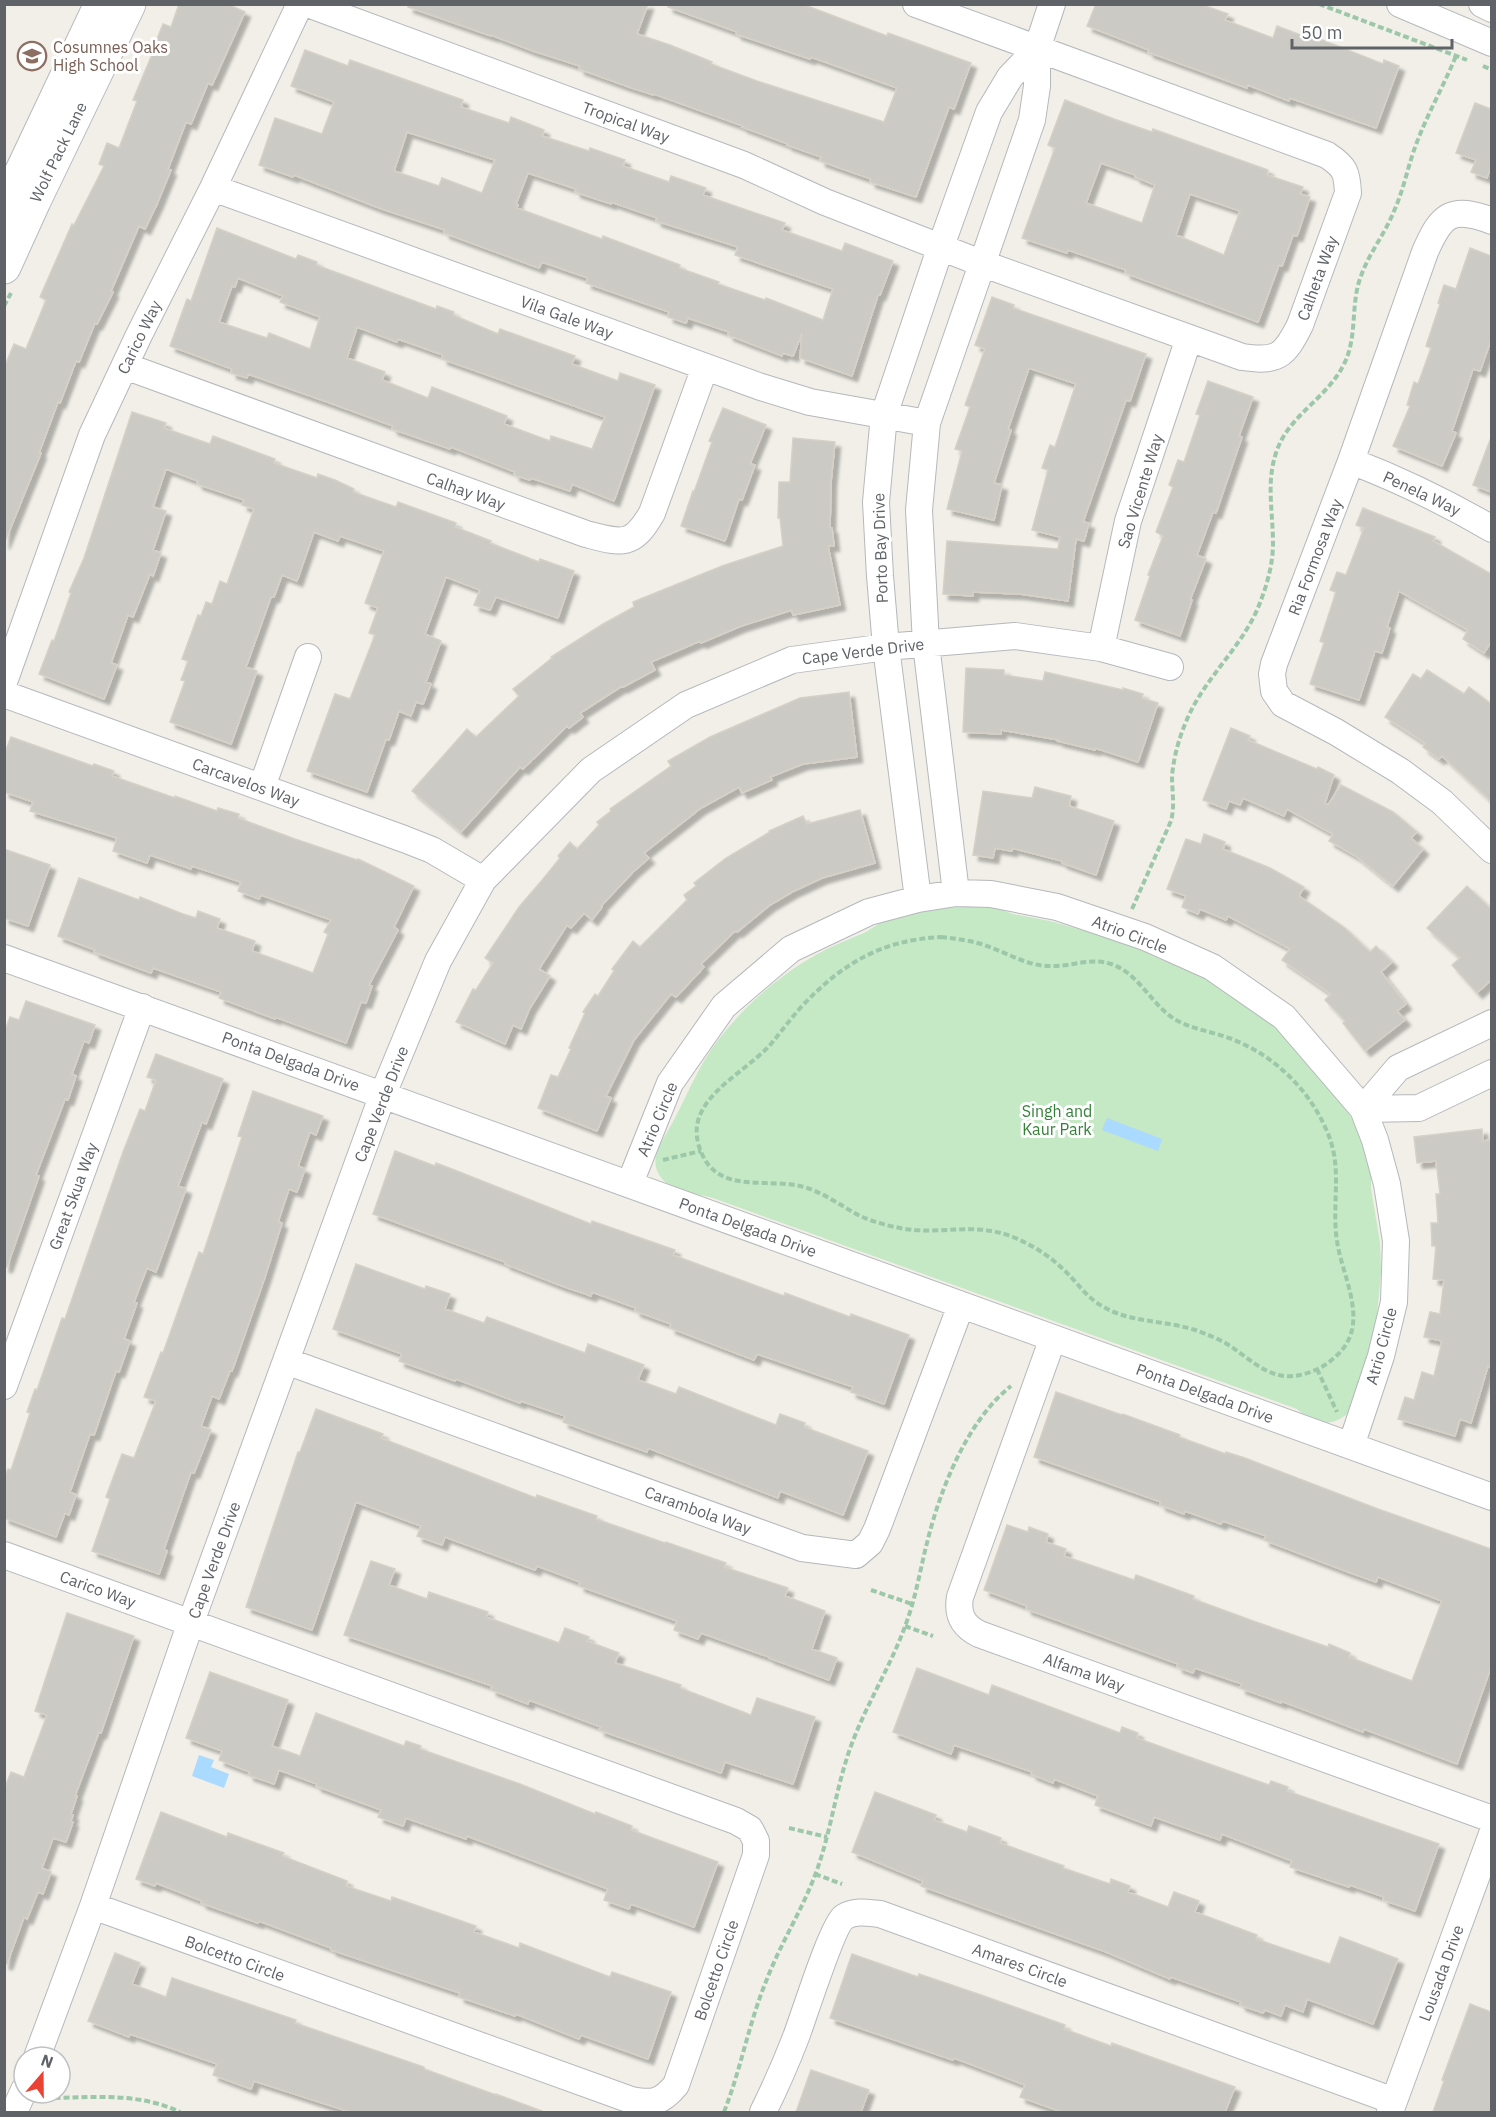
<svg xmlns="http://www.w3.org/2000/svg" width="1496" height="2117" font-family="'IBM Plex Sans',sans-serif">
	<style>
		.green { fill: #c5e8c5 }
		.water { fill: #aadaff }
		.building { fill: #cccac5; stroke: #d6d1c6; stroke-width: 1.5; fill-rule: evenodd; filter: url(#shadow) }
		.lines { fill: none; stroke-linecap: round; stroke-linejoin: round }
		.street-casing { stroke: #b5b8bc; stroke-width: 28 }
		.secondary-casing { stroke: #b6babf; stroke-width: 35 }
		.path { stroke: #9cc7a9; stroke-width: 4; stroke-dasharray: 6 3; stroke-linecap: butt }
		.street { stroke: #fff; stroke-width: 26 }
		.secondary { stroke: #fff; stroke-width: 33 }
		.labels { text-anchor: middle; stroke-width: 6; stroke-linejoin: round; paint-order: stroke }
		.education-label { font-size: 16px; fill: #785e54; stroke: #fff; text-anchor: start }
		.street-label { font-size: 16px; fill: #5f6368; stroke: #fff }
		.park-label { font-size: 16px; fill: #348238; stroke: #fff }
	</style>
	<defs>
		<filter id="shadow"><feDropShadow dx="5.5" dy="5.5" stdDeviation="1.5" flood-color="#0004"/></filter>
	</defs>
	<rect width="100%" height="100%" fill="#f1efe8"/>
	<path class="green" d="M964,907H994L1013,914L1050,921L1089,932L1109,934L1155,957L1202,976L1226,989L1270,1022L1290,1042L1341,1099L1353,1121L1371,1167V1188L1380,1243L1381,1271L1376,1326L1370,1351L1351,1411C1331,1428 1316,1426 1297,1409L713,1198C698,1193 678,1195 666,1183C642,1161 665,1139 675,1118C689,1091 700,1063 719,1039C748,1002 785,970 827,949C839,943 852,938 864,933C874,928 882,920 892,917C916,910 940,908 964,907Z"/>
	<path class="water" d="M1107,1118L1162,1139L1158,1151L1102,1130Z
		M199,1755L214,1760L211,1767L229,1774L224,1788L192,1776Z"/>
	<path class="building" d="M179,4H227L245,12L212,85L208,83L191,124L186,122L168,169L171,170L157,204L145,229L139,226L111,291L113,292L97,324L95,323L79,362L76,361L60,403L58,402L39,453H41L4,544V368L14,344L26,349L46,300L40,297L72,224L74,225L104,166L99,164L107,143L119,148L137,101L133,100L156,45L155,44L163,24L171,27Z
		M409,4H648L637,34L670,45L712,62L711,64L757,81L884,122L897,88L811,57L810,59L736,34L737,32L668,7V4H802L887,36L888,33L971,63L954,109L949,107L916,197L870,182L871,179L820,161L821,157L787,145L788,144L742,127L743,126L654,94L653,95L626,86L579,69L580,66L533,51L491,35V36L408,7Z
		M1096,4H1200L1228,14L1225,20L1273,38L1277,26L1319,42L1320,39L1383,64L1384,60L1399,66L1376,128L1290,98L1289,101L1248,85L1247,88L1148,52L1149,50L1087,26Z
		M305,50L348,66L350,60L463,100L461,107L509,123L511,117L544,130L542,136L589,151L590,148L625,160L623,166L669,182L671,176L706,188L703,195L785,223L782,230L842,251L845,243L893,261L880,295H878L852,376L800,358L802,333L793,356L783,353L782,356L728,335L729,332L688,318L686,323L668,317L669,312L586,283L588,278L542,262L539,268L444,233L445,230L379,208L294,175L293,177L259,165L275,118L322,134L334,102L291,86ZM407,132L495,160L482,193L442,178L439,186L394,171ZM528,173L576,189L575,192L611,204V202L657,218L656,221L738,247L735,255L833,289L823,320L766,298L765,300L718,284L719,282L679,268L680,265L603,236L602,239L517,208L518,205L516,204Z
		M1065,100L1114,119L1152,132L1153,129L1268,170L1267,175L1303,187L1300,194L1310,197L1297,236L1293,235L1282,266L1279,265L1258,322L1125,273L1126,270L1068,250L1067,253L1022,238L1055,148L1048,145ZM1101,163L1135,175V177L1155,185L1142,223L1086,203ZM1190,194L1240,211L1224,255L1176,235Z
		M1475,103L1491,109V166L1487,178L1471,172L1476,160L1456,153Z
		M217,228L296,259L298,255L317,262L316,265L436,309L437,306L454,312L453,315L498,334L500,329L575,356L572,364L618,381L620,373L655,385L614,501L572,484L570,491L531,478L530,480L514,475L515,472L451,447L450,449L392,429L393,426L330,403L248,374L247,378L231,373L232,369L170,346L187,299L191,301ZM238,278L283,296L280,302L320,317L310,349L269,333L267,338L219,322L232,286L235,287ZM357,327L397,342L398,339L443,355L442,359L605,417L592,449L551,436L550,441L504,424L507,416L432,387L428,398L382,380L385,372L347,358Z
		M1470,248L1491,256V340L1480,371L1473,369L1452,431L1456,433L1442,466L1393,446L1410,406L1407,405L1414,382L1418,384L1431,348L1426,346L1440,304L1438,303L1444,285L1456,289Z
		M992,297L1014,305L1013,308L1146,354L1130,401L1126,400L1083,522L1089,523L1084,541L1076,539L1068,601L1020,594L973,592V596L943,594L947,541L1058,549L1060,537L1032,530L1048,470L1042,468L1050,445L1055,447L1076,384L1029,368L1008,429L1011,430L994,483L1002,485L994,520L947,509L962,451L955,449L970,407L965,405L985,349L975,345Z
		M1208,381L1253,397L1239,436L1242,437L1216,513L1213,512L1197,555L1206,559L1190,600H1192L1180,636L1135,620L1150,576L1148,575L1163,536L1156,532L1173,487L1169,485L1178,460L1184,462L1200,415L1196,414Z
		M723,408L766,425L750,464L755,465L742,500L739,499L725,541L681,526L693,491L694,492L712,442L709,441Z
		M132,412L166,423L164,428L210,444L213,436L275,459L274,463L317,478L318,474L335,480L354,489L353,492L396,507L398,502L456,523L455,527L491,541L490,543L539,562L540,559L574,571L558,618L496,597L490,610L474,605L480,590L446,577L425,634L441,641L426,682L431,684L423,704L416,702L411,716L399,711L389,740L386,739L367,792L307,771L335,694L350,699L375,635L369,633L378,608L365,603L384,551L340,536L338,541L314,532L297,581L282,575L274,597H271L246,667L257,671L231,744L170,722L185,681L181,680L188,661L182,659L198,615L201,616L206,602L212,604L220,581L227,584L254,509L242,505L244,500L197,484L198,481L166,469L153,507L166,511L153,550L161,553L153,576L150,574L133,617L128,615L111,663L117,665L104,699L39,674L52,640L54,641L71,593L69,592L84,558Z
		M793,438L835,442L831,482L830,528H832L834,546H828L840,605L793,615L792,610L741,626L701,643L700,641L651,662L655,670L623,687L622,686L580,713L583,717L569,728L567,726L523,769L520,767L461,832L412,791L467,729L476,737L519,696L513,689L552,658L551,657L603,624L634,607L633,602L722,566L783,546L780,518H778L779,482H790Z
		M1490,440H1491V492L1473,485Z
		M1363,508L1435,537L1433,541L1491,574V642L1484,653L1463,639L1468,630L1399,591L1387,627L1390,628L1382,653L1375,651L1359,700L1310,684L1324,643L1320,641L1336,592L1330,590L1337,572L1346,575L1364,528L1356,525Z
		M966,668L1004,670V675L1043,681L1045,672L1123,690V688L1143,694L1142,698L1158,703L1138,762L1095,748V750L1058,741L1059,740L1001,730V734L963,732Z
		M1427,670L1464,694L1469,687L1491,704V801L1442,756L1439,759L1423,747L1425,743L1385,717L1413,674L1421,679Z
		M849,692L857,757L803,764L770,777L772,780L742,793L739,787L701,808L644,853L649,858L633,872L601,906L602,907L592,920L584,913L571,928L567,925L539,969L550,976L530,1008L521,1029L513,1025L505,1044L456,1022L473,989L476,990L493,963L485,958L519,907L543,879L560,858L558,856L570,842L577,849L599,825L597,822L611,811L610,809L671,766L668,761L710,737L800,698Z
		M1231,728L1250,736L1248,740L1317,769L1318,767L1334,775L1325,803L1328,805L1341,785L1393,812L1417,832L1411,838L1423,849L1393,886L1356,856L1329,841L1333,834L1287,809L1284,816L1243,798L1240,805L1229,801L1226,809L1203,800Z
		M11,737L93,766L94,764L114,771L112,776L175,798V796L217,811L218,808L239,814L238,818L295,839L357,860L358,859L414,886L394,927L398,930L369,985L372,986L366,1003L361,1002L346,1043L275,1017V1019L219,998L221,992L153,968L151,973L94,952L95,950L58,936L79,878L139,900L140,897L183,914L196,918L198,911L220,919L217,928L255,941L252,951L313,973L328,934L324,932L331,920L261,895L259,899L238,891L241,882L192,866L191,869L150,855L147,863L113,851L117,838L30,811L33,802L4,792V755Z
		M1035,787L1071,796L1069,806L1114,821L1096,875L1062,863V861L1012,848V851L995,848L993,858L973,855L983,791L1032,798Z
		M860,810L875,863L822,878L792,892L770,905L737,932L735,931L701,964L704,967L676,997L671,994L634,1040L606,1096L611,1098L597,1131L538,1108L551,1075L558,1077L571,1049L569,1048L585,1013L583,1012L595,994L598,996L614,971L612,969L633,941L640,947L687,900L684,895L696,886L694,883L726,858L770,832L769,831L803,816L807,824Z
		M1204,834L1225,842L1223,849L1270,868L1304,887L1299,896L1345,928L1370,952L1376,946L1392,962L1381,972L1406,1004L1397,1011L1405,1020L1365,1051L1343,1023L1345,1021L1325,1000L1331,994L1282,960L1290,949L1228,916L1226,920L1200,909L1198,914L1182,907L1186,896L1167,889L1186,839L1201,844Z
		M4,849L50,865L28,926L4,918Z
		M1467,886L1491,909V980L1477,993L1452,965L1460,958L1427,928Z
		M26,1001L95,1025L89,1043L84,1041L72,1074L76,1076L68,1100L65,1099L36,1175L39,1176L7,1267H4V1034L10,1017L19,1020Z
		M156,1054L223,1079L206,1124L202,1122L178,1186L186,1189L156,1272L147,1268L134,1302L137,1303L124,1339L130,1341L119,1372L116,1371L94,1435L90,1434L70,1492L76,1495L69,1515L65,1513L56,1537L4,1518V1479L8,1469L11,1470L30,1413L27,1412L35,1389L37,1390L62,1318L65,1319L123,1152L140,1109L145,1111L156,1080L147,1077Z
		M253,1091L323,1116L316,1135L310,1132L298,1166L305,1169L297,1192L289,1189L278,1222L282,1223L265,1277L232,1371H230L219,1399L212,1396L201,1426L211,1430L194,1473L191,1472L164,1549L167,1551L159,1574L92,1551L110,1499L106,1497L122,1454L134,1458L156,1401L144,1397L161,1352L163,1353L199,1252L203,1254L242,1137L238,1136Z
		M1482,1129L1483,1141L1490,1140L1491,1151V1367L1488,1366L1471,1423L1460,1419L1455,1436L1398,1419L1405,1397L1414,1400L1422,1372L1434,1376L1442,1341L1424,1337L1430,1312L1440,1314L1444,1280L1433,1279L1436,1246H1432L1431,1223H1438L1436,1194H1440L1436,1161L1417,1163L1414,1137Z
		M395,1151L435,1166L436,1163L457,1171L591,1224L592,1221L675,1250L673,1255L784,1296L785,1293L850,1317L851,1314L909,1335L884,1404L851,1392L853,1387L757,1354L754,1360L670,1328L671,1324L635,1311L636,1308L592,1292L591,1296L562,1286L505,1264V1262L373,1214Z
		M356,1264L425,1289L426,1286L450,1294L445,1309L484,1323L487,1317L585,1353L588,1344L644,1365L638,1380L676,1394L679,1387L776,1425L780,1414L805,1423L804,1427L868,1451L843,1515L780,1491L778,1498L648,1448L647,1452L584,1430L563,1422L565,1416L521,1401L520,1403L456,1379L455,1381L399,1361L402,1354L333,1329Z
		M1056,1392L1122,1415L1123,1414L1180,1435L1179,1437L1226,1454V1452L1245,1458L1378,1509L1491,1549V1667L1457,1764L1364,1729L1363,1732L1281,1701V1703L1240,1688L1242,1684L1195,1668L1193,1673L1177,1667L1178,1664L1026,1609L1027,1606L984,1590L1007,1525L1028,1532L1029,1527L1048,1534L1046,1542L1066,1549L1064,1556L1134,1580L1136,1575L1194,1596L1193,1599L1256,1622L1328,1647L1329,1644L1350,1653L1349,1657L1412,1681L1442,1601L1378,1577L1376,1582L1348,1572L1264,1540L1266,1536L1223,1521L1221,1524L1185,1511L1184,1514L1160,1505L1161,1502L1034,1457Z
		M316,1409L383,1434L381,1438L536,1498L537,1495L597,1516L596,1519L665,1543L666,1542L726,1563L724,1567L788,1588L785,1596L825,1611L812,1649L837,1658L829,1680L769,1658V1657L701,1633L698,1639L674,1630L677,1621L579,1586L580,1582L537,1566L535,1570L445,1537L442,1545L417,1536L421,1526L356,1502L312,1630L246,1607L298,1452H300Z
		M371,1561L395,1569L389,1585L427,1599L429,1592L488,1612L486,1617L559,1643L565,1628L589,1637L587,1641L619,1653L615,1663L681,1685L680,1688L751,1715L757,1698L815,1717L793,1784L725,1762L721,1773L599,1730L601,1727L529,1700L528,1704L491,1690L492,1686L344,1635Z
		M67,1613L134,1636L101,1733L99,1732L75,1796H77L71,1814L73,1815L71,1821L73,1822L66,1842L53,1838L42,1868L51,1872L43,1894L38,1892L27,1919L24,1917L7,1964H4V1790L11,1772L24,1777L47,1715L35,1711Z
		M917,1668L989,1695L992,1685L1120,1733L1122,1727L1138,1733L1137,1738L1178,1753L1269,1785L1271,1781L1288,1787L1287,1791L1439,1844L1415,1911L1383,1900L1384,1897L1350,1885L1349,1887L1290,1867L1292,1861L1222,1834L1220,1840L1154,1817L1151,1826L1095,1805L1098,1796L1054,1779L1053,1783L1031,1774L1032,1772L954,1745L951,1754L893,1732Z
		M210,1672L288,1700L272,1746L300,1756L316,1713L404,1746L406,1741L421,1746L420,1749L520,1784L595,1814L596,1812L632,1826L631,1830L718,1862L694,1927L631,1904L629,1909L604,1900L608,1889L467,1836L466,1839L406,1818L403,1826L378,1817L381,1810L316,1786L317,1784L279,1770L274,1784L248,1775L250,1772L219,1760L222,1751L186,1738Z
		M875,1792L936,1815L934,1820L967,1832L969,1826L1001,1838L1000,1843L1064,1866L1063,1868L1110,1884L1111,1879L1130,1886L1128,1892L1168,1907L1174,1892L1199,1901L1195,1912L1257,1935L1256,1939L1330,1964L1340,1937L1398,1959L1373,2024L1307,1999L1303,2012L1285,2005L1281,2016L1265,2010L1263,2013L1240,2005L1241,2002L1171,1977L1170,1979L1106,1952L921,1886L923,1881L852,1852Z
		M161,1812L227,1837L228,1833L284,1853L282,1856L347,1881L346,1886L391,1901L392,1897L476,1926L474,1932L519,1948L520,1943L610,1977L612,1972L671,1992L648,2059L581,2035L579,2039L516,2014L515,2016L459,1997L460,1993L331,1950V1948L259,1921L258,1923L201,1903L202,1901L156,1883L155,1886L136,1879Z
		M115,1953L140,1963L132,1984L166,1997L172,1978L296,2020L295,2023L424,2067V2069L496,2095V2094L542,2111V2112H350L254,2081L251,2089L213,2075L217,2064L130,2034L129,2037L88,2021Z
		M852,1954L918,1977L919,1974L984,1996L1065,2025L1064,2029L1111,2046L1112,2043L1235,2087L1225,2112H1062L1020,2097L1025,2085L954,2058L953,2060L830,2018Z
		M1470,2004L1491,2012V2112H1433L1444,2081L1442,2080Z
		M811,2070L869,2090L861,2112H796Z"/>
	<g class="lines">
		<g class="street-casing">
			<path id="street" d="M308,4L744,165L825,202L981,263L1242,357C1277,362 1284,357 1300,325L1348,193C1347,172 1345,167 1327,155L916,4
				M1400,4L1492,43
				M1482,4L1492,9
				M213,188L761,387L810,402L927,423
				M1492,221C1451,205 1441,215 1425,252L1351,461L1274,664L1272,674L1274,691L1283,704L1336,732L1400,771L1442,802L1492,850
				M125,366L586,534C621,543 632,548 652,513L705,367
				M1351,461C1400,480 1446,502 1492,529
				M1101,648L1128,521L1189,338
				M4,682L92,435L139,335L213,188L300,4
				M4,694L404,839L432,850L483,880
				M262,787L308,657
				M956,893L926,644L919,510L927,423L1032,120L1037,86V49L1052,4
				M918,899L886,647L880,576L876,502L884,415L941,246L989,112L1010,77L1037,49
				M4,958L1492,1497
				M1363,1109L1398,1068L1492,1023
				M1363,1109L1419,1108L1492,1073
				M630,1183L670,1083L724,1006L791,949L869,912L918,899L956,893L991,894L1057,907L1145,937L1212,967L1284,1017L1363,1109L1375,1140L1387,1184L1396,1241L1394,1302L1381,1356L1351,1446
				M1053,1338L960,1597C957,1614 963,1626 979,1634L1492,1819
				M286,1361L802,1548L856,1555L870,1543L877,1529L961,1305
				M4,1386L142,1007
				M4,1555L736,1821L750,1829L756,1841V1855L676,2085C661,2103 653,2104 631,2100L93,1906
				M37,2057L93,1906L191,1622L383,1094L438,961L483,880L591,770L686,705L792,660L886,647L1015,636L1101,648L1170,667
				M14,2112L24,2090
				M763,2112C775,2088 786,2063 796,2037C804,2016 832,1926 844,1917C856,1910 868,1913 880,1914L1394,2101
				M1390,2112L1492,1834"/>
		</g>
		<g class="secondary-casing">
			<path id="secondary" d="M4,209L101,4
				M4,267L34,201L129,4"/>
		</g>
		<path class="path" d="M1319,4L1467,60
			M1483,66L1492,70
			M4,306L11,293
			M1132,909L1171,821C1175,806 1172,791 1172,776C1174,755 1180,734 1189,715C1208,674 1246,643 1261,600C1268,582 1273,562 1273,543C1273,512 1266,483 1276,453C1288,415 1327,399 1344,364C1358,337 1350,304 1361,276C1369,253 1385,234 1394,211C1404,189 1408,165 1417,142C1428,113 1444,85 1456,56
			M941,937C958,939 976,941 992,948C1011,955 1029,966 1050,966C1071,967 1090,957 1111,964C1140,974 1151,1005 1176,1020C1192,1029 1209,1031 1226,1037C1270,1052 1307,1086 1326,1129C1344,1168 1331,1202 1337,1241C1342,1276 1368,1319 1342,1350C1334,1359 1324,1367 1313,1371C1274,1387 1257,1363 1227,1344C1217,1338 1206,1334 1195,1330C1164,1320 1130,1323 1102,1306C1086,1297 1077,1282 1064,1270C1050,1256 1032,1245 1013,1237C973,1221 941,1236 900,1228C884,1225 866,1220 851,1211C836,1202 821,1192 804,1187C770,1177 720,1195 702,1154C678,1102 741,1077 770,1045C781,1032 791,1018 803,1005C843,963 882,940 941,937Z
			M663,1160L701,1151
			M1317,1369L1337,1412
			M871,1590L912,1604
			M905,1626L933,1636
			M789,1828L827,1837
			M815,1874L842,1884
			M46,2095L54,2098C98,2097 140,2093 180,2112
			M724,2112C741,2069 749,2022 767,1979C782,1940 806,1904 819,1864C832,1825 837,1784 851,1746C867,1702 893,1663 908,1618C917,1592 921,1565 928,1539C941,1487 968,1420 1011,1386"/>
		<use href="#street" class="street"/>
		<use href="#secondary" class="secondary"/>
	</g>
	<defs>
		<g id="school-ring" transform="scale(1.5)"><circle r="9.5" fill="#fff" stroke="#8d6e63" stroke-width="1.5"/><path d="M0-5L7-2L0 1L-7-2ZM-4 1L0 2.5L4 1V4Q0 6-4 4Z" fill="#8d6e63"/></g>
	</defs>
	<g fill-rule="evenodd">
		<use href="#school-ring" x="32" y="56"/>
	</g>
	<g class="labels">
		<g class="education-label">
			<text x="53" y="53">Cosumnes Oaks<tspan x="53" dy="18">High School</tspan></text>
		</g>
		<g class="street-label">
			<text transform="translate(626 122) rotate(20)" y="6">Tropical Way</text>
			<text transform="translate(58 152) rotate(-64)" y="6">Wolf Pack Lane</text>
			<text transform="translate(1317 278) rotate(-70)" y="6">Calheta Way</text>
			<text transform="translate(567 317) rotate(20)" y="6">Vila Gale Way</text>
			<text transform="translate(139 337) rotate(-64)" y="6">Carico Way</text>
			<text transform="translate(466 491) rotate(20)" y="6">Calhay Way</text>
			<text transform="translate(1140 491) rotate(-73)" y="6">Sao Vicente Way</text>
			<text transform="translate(1422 493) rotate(25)" y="6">Penela Way</text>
			<text transform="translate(880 548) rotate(-92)" y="6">Porto Bay Drive</text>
			<text transform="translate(1315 557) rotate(-69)" y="6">Ria Formosa Way</text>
			<text transform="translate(863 651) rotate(-7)" y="6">Cape Verde Drive</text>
			<text transform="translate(246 782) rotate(20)" y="6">Carcavelos Way</text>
			<text transform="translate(1130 934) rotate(21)" y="6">Atrio Circle</text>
			<text transform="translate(291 1061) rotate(20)" y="6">Ponta Delgada Drive</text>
			<text transform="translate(381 1104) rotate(-69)" y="6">Cape Verde Drive</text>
			<text transform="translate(657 1119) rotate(-67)" y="6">Atrio Circle</text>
			<text transform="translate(73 1196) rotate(-70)" y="6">Great Skua Way</text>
			<text transform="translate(748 1227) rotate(20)" y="6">Ponta Delgada Drive</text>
			<text transform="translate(1381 1346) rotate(-75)" y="6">Atrio Circle</text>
			<text transform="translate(1205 1393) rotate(20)" y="6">Ponta Delgada Drive</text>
			<text transform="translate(698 1510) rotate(20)" y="6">Carambola Way</text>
			<text transform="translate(214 1560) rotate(-70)" y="6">Cape Verde Drive</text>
			<text transform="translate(98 1589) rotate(20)" y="6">Carico Way</text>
			<text transform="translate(1084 1672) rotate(20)" y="6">Alfama Way</text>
			<text transform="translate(235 1958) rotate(20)" y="6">Bolcetto Circle</text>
			<text transform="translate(1020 1965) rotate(20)" y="6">Amares Circle</text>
			<text transform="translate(716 1970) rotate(-71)" y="6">Bolcetto Circle</text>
			<text transform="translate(1441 1973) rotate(-70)" y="6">Lousada Drive</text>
		</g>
		<g class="park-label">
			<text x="1057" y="1117">Singh and<tspan x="1057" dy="18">Kaur Park</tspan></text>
		</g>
	</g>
	<rect width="1496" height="2117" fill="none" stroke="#5f6368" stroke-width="12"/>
	<g transform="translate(42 2075) rotate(20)"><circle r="28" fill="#ffffff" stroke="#bfc1c3" stroke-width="1.5"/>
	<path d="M0-4.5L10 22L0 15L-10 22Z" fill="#ea4335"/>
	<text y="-9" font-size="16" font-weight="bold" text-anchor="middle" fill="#5f6368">N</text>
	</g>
	<path d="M1292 39v9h160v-9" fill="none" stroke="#5f6368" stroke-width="3"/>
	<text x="1301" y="39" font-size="18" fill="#5f6368" stroke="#ffffff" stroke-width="4.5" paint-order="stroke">50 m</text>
</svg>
